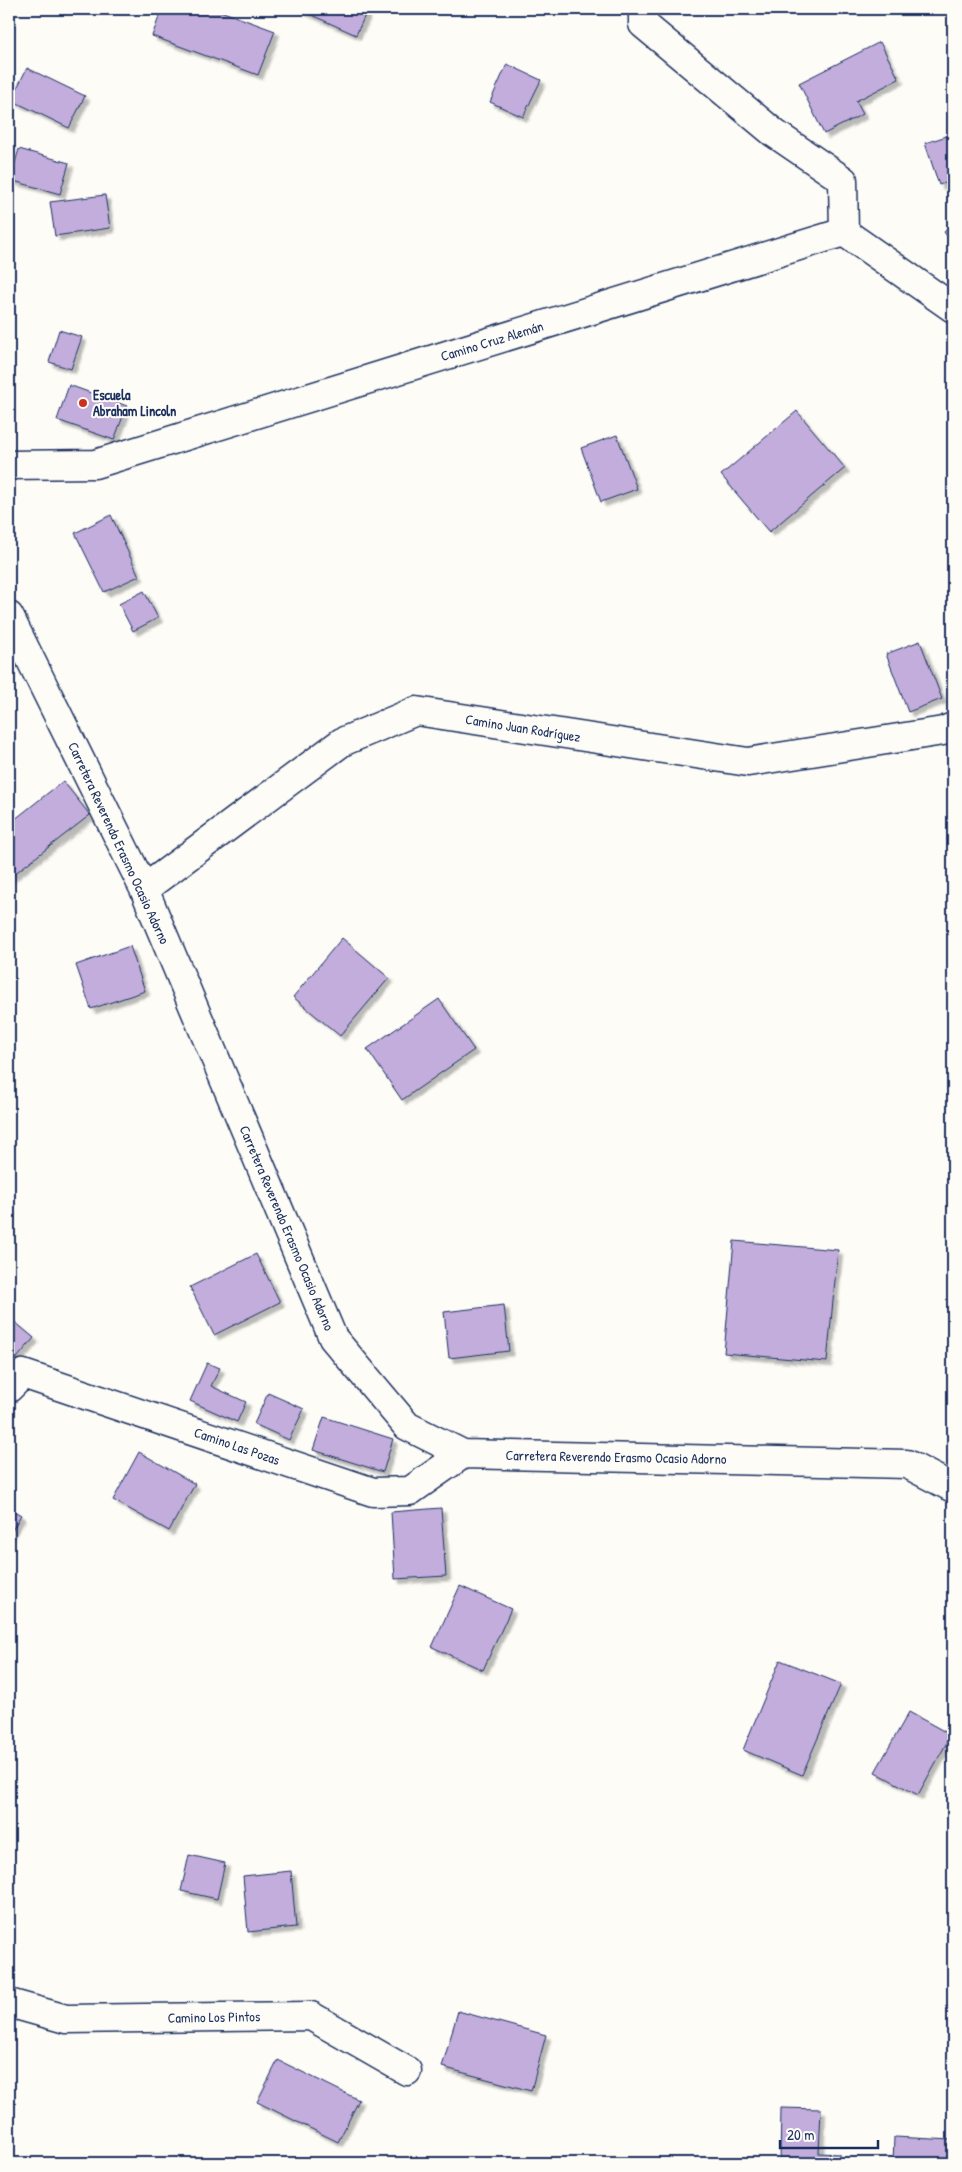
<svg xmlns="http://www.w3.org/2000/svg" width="962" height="2172" font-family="'Patrick Hand',sans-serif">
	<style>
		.building { fill: #c2addc; stroke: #1b2f5e; filter: url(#shadow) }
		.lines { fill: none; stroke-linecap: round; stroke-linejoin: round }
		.minor-casing { stroke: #1b2f5e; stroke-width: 31 }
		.minor { stroke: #fdfcf7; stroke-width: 28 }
		.poi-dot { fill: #c8321e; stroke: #fdfcf7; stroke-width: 2 }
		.labels { text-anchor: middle; stroke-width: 4; stroke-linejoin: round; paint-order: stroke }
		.street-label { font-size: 14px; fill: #1b2f5e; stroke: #fdfcf7 }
		.poi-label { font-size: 14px; font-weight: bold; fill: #1b2f5e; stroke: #fdfcf7; text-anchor: start }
	</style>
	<defs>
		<filter id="shadow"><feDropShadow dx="4.5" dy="4.5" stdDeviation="1" flood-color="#0004"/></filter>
	</defs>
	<rect width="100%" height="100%" fill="#fdfcf7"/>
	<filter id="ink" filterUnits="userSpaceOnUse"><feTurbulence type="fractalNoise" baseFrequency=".02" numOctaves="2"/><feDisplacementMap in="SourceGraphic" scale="10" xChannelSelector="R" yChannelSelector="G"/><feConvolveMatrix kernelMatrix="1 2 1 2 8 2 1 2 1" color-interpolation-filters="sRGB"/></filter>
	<g filter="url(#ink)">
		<path class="building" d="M162,9H215L275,31L258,75L152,36Z
			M298,9H368L356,35Z
			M880,42L899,79L856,101L863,114L824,134L799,83Z
			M507,64L541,80L523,117L490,102Z
			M27,68L85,96L69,128L11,100Z
			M953,134V180L939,185L925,143Z
			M19,149L69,163L60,194L10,180Z
			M105,195L110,228L55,236L50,202Z
			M953,224V244L944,232Z
			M59,330L82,337L71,369L49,362Z
			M69,385L127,406L114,440L57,420Z
			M797,411L845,468L769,532L721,475Z
			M617,435L637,489L601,502L581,448Z
			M111,515L139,576L104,592L75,533Z
			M144,591L158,618L133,631L119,604Z
			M920,641L942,699L908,712L886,654Z
			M63,781L90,815L9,878V824Z
			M342,938L389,978L340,1036L293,997Z
			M130,946L145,991L91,1009L76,965Z
			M439,999L474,1050L402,1100L367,1049Z
			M734,1241L838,1250L827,1362L724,1353Z
			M256,1254L280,1302L214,1335L190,1287Z
			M504,1305L509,1351L449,1358L444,1312Z
			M9,1317L34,1338L12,1364L9,1361Z
			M207,1363L220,1368L211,1386L246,1402L237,1422L190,1401Z
			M268,1393L304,1409L289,1440L254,1424Z
			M324,1417L393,1439L383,1472L313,1450Z
			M139,1452L195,1484L169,1531L113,1500Z
			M9,1508L21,1515L9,1536Z
			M441,1508L446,1576L395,1579L391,1512Z
			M460,1586L511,1609L483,1670L432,1647Z
			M780,1660L841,1684L802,1775L743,1750Z
			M909,1712L951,1735L918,1795L875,1772Z
			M189,1855L225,1863L217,1899L181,1891Z
			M291,1871L296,1927L248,1932L243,1876Z
			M458,2011L546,2035L531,2091L442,2067Z
			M278,2060L359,2100L338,2142L257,2102Z
			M781,2108L821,2109L819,2153L840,2154V2163H780Z
			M894,2137L953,2140V2163H893Z"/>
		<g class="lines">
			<g class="minor-casing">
				<path id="minor" d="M643,9V24L774,133L843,180L844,232
					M9,465L95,464L844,232L953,308
					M9,616L144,889L333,1338L407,1426L463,1454L907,1464L953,1488
					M144,889L342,742L416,711L748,762L943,731L953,727
					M9,1388L23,1374L373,1492L410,1491L463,1454
					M9,2003L66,2019L311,2016L407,2071"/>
			</g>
			<use href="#minor" class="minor"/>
		</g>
	</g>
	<circle class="poi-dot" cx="83" cy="403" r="5"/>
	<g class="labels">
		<g class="street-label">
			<text transform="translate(492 341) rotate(-17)" y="5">Camino Cruz Alemán</text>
			<text transform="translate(523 728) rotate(9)" y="5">Camino Juan Rodríguez</text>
			<text transform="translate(119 843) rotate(65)" y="5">Carretera Reverendo Erasmo Ocasio Adorno</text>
			<text transform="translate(287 1228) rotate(67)" y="5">Carretera Reverendo Erasmo Ocasio Adorno</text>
			<text transform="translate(237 1446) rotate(19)" y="5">Camino Las Pozas</text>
			<text transform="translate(616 1457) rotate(1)" y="5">Carretera Reverendo Erasmo Ocasio Adorno</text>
			<text transform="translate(214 2017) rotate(-1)" y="5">Camino Los Pintos</text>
		</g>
		<g class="poi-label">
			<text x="93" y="400">Escuela<tspan x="93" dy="16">Abraham Lincoln</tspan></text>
		</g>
	</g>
	<rect width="962" height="2172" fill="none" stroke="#fdfcf7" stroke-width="30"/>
	<rect x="15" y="15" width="932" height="2142" fill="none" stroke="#1b2f5e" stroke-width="2" filter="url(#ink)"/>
	<path d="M780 2140v8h98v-8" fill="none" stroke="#1b2f5e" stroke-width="2.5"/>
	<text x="787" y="2140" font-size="15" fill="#1b2f5e" stroke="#fdfcf7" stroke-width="4" paint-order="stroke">20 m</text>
</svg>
